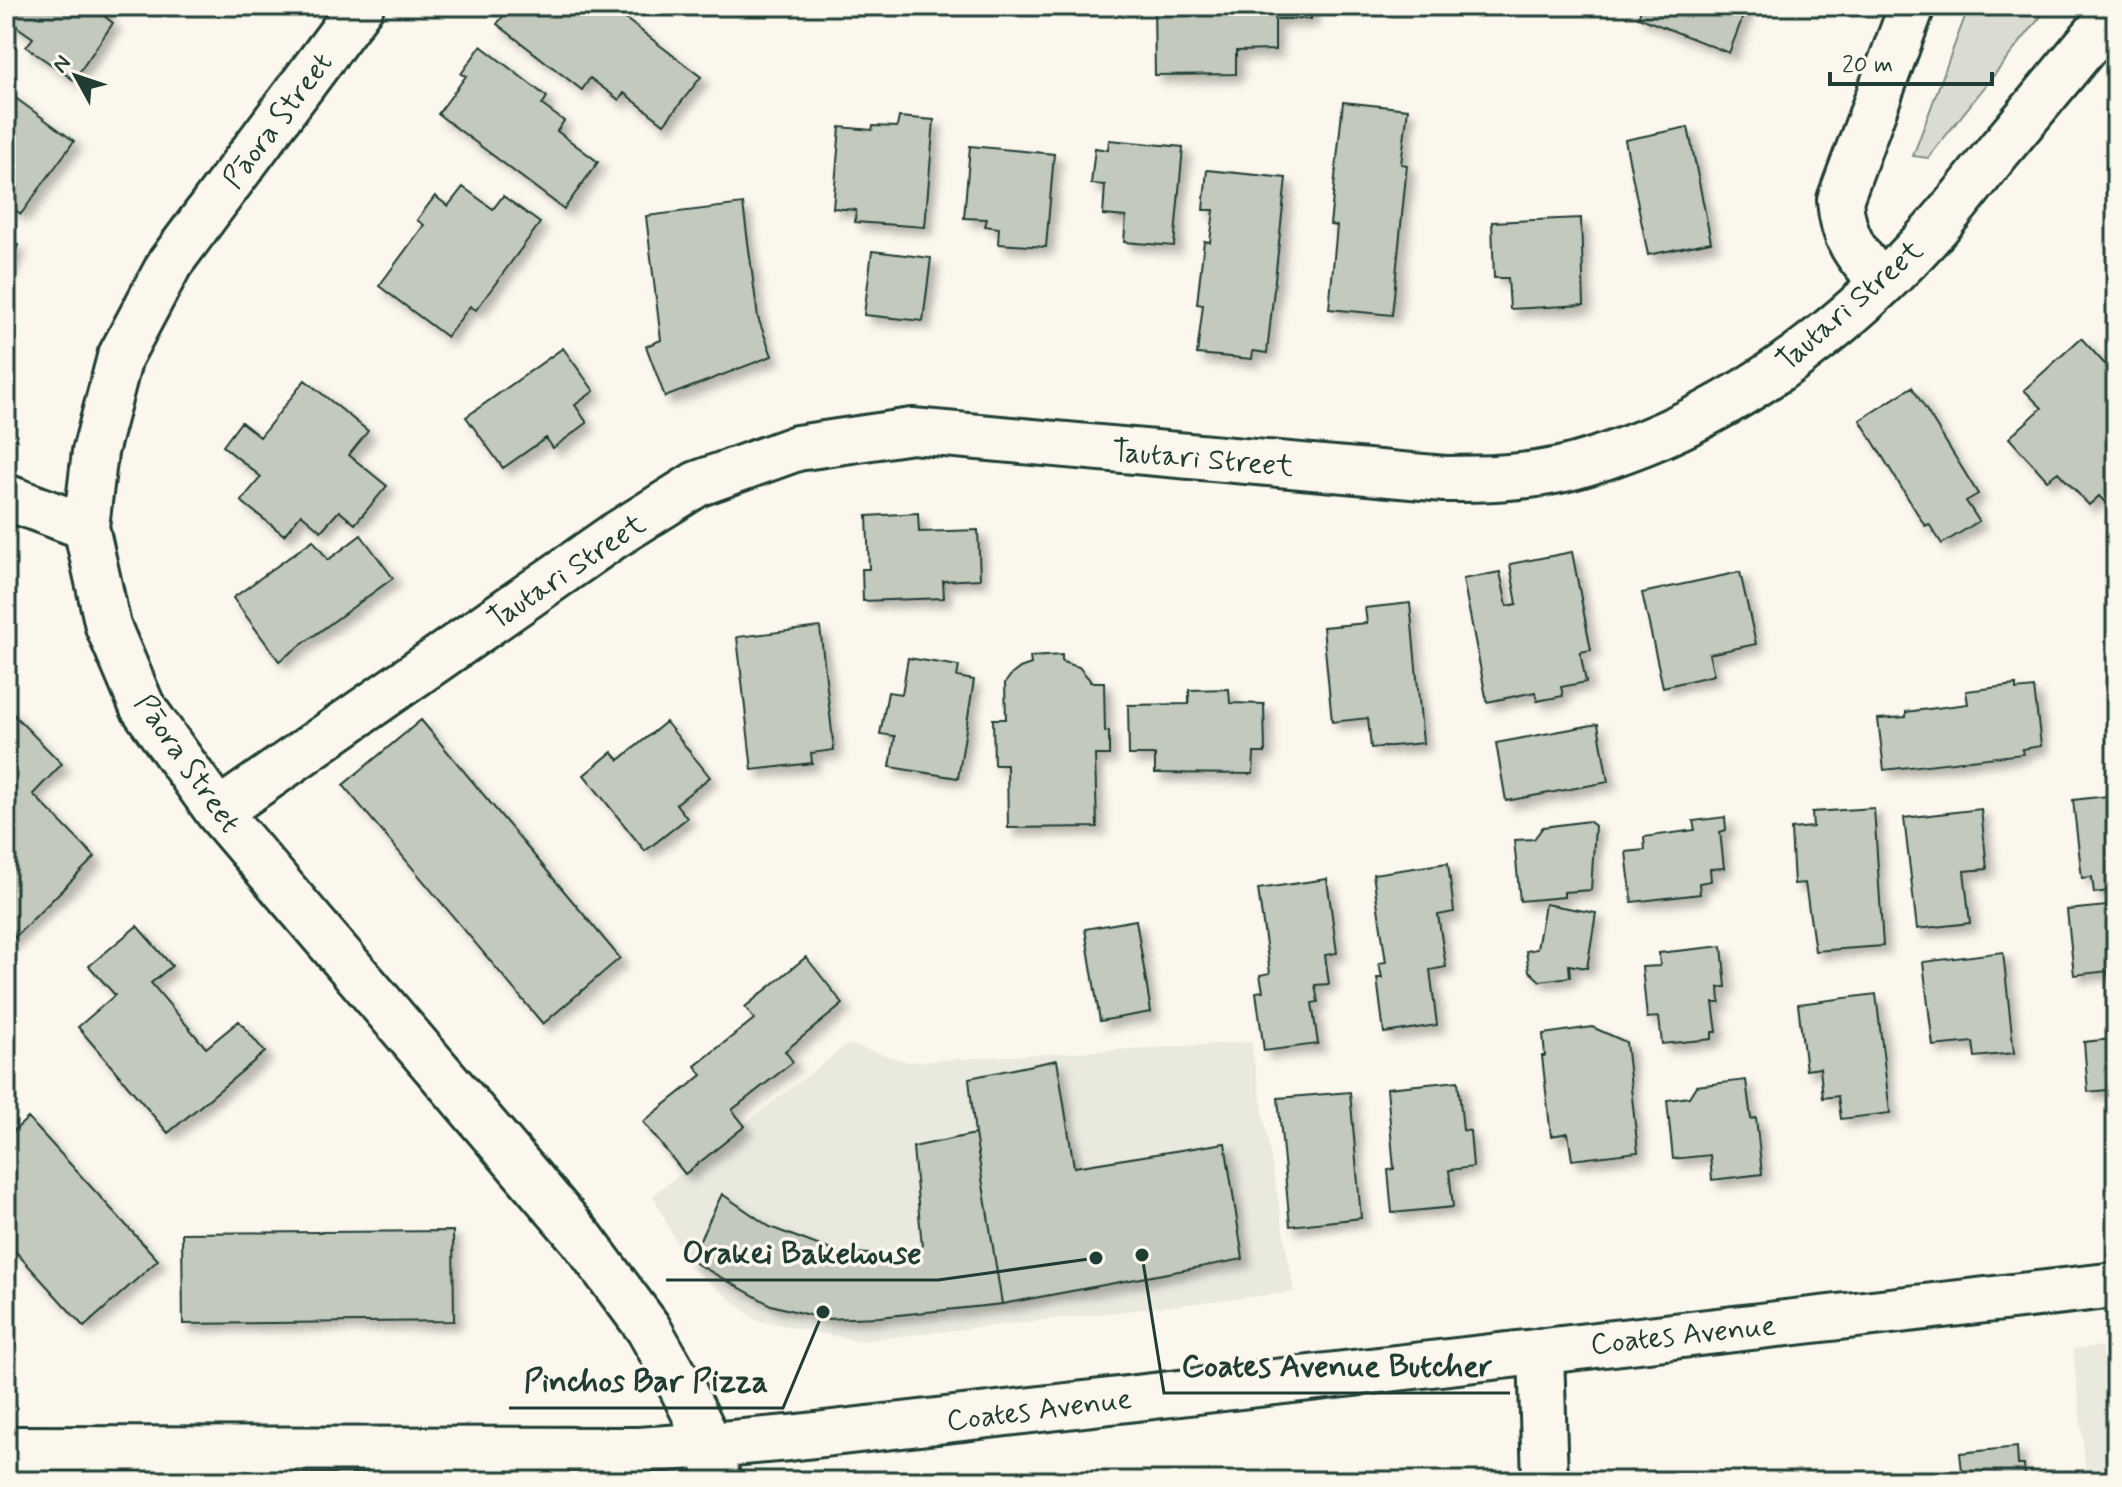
<svg xmlns="http://www.w3.org/2000/svg" width="2122" height="1487" font-family="Mynerve,sans-serif">
	<style>
		.built { fill: #eae9de }
		.green { fill: #dbdcd1; stroke: #7d8c82; stroke-width: 2 }
		.building { fill: #c4c9be; stroke: #1f3d34; stroke-width: 2; filter: url(#shadow) }
		.lines { fill: none; stroke-linecap: round; stroke-linejoin: round }
		.street-casing { stroke: #1f3d34; stroke-width: 50 }
		.secondary-casing { stroke: #1f3d34; stroke-width: 50 }
		.street { stroke: #fbf7ec; stroke-width: 44 }
		.secondary { stroke: #fbf7ec; stroke-width: 44 }
		.labels { text-anchor: middle; stroke-width: 7; stroke-linejoin: round; paint-order: stroke }
		.street-label { font-size: 30px; fill: #1f3d34; stroke: #fbf7ec }
		.leader { fill: none; stroke: #1f3d34; stroke-width: 3 }
		.callout-dot { fill: #1f3d34; stroke: #fbf7ec; stroke-width: 3 }
		.callout-label { font-size: 32px; text-anchor: middle; font-weight: bold; fill: #1f3d34; stroke: #fbf7ec; stroke-width: 7; stroke-linejoin: round; paint-order: stroke }
	</style>
	<defs>
		<filter id="shadow"><feDropShadow dx="7" dy="7" stdDeviation="4" flood-color="#0004"/></filter>
	</defs>
	<rect width="100%" height="100%" fill="#fbf7ec"/>
	<filter id="ink" filterUnits="userSpaceOnUse"><feTurbulence type="fractalNoise" baseFrequency=".0125" numOctaves="2"/><feDisplacementMap in="SourceGraphic" scale="16" xChannelSelector="R" yChannelSelector="G"/><feConvolveMatrix kernelMatrix="1 2 1 2 8 2 1 2 1" color-interpolation-filters="sRGB"/></filter>
	<g filter="url(#ink)">
		<path class="built" d="M1251,1042L1294,1292L858,1341L757,1320L688,1266L653,1195L848,1044L909,1062Z
			M2116,1345V1481H2087L2073,1349Z"/>
		<path class="green" d="M1969,6H2049L1928,158L1913,156Z"/>
		<path class="building" d="M6,6H109L103,15L113,23L74,80L26,47L33,38L6,19Z
			M511,6H609L701,77L664,124L624,93L619,100L590,78L582,90L497,24Z
			M1154,6H1311V19H1275V50L1236,51V74L1155,75Z
			M1632,6H1747L1729,53L1638,17L1641,10Z
			M481,46L547,97L542,105L564,121L557,131L598,162L564,209L438,114L466,76L461,74Z
			M6,91L74,141L21,214L6,204Z
			M1343,102L1408,109L1401,164L1407,165L1392,315L1329,309L1337,226L1330,225Z
			M899,117L934,120L925,227L855,222L856,210L833,208L840,127L872,130L873,126L897,127Z
			M1688,127L1711,242L1648,255L1625,140Z
			M1109,140L1183,147L1174,246L1124,242L1126,217L1103,215L1105,185L1091,184L1095,148L1108,150Z
			M970,146L1054,154L1046,247L998,244L999,228L985,226L987,219L964,218Z
			M1207,170L1286,178L1267,353L1253,351L1252,359L1197,354L1203,305L1197,304L1204,241L1210,242L1214,210H1203Z
			M463,187L493,209L503,196L540,223L476,310L470,306L447,337L379,286L424,225L417,220L435,196L448,206Z
			M743,204L758,318L772,356L665,397L646,346L661,340L646,216Z
			M1581,218L1584,305L1510,309L1508,278H1494L1492,222Z
			M6,241L18,245L6,275Z
			M872,251L931,258L923,321L864,315Z
			M2081,338L2113,373L2114,371L2116,373V503L2111,508L2099,496L2089,505L2058,472L2047,480L2009,438L2042,408L2024,390Z
			M563,348L594,391L575,405L587,423L553,448L546,438L503,468L466,417Z
			M305,380L368,431L349,455L387,486L355,524L339,511L321,531L301,514L284,535L241,501L261,477L223,446L241,422L260,437Z
			M1912,387L1978,494L1966,501L1979,521L1942,544L1929,524L1925,526L1860,420Z
			M918,513L919,532L978,530L980,579L943,581L944,598L863,601L862,569H869L867,516Z
			M361,535L393,578L279,661L233,598L313,540L328,560Z
			M1572,552L1591,650L1580,652L1586,682L1561,687L1563,696L1537,701L1535,692L1487,702L1463,579L1500,572L1507,606L1517,604L1510,564Z
			M1740,572L1756,644L1709,654L1714,675L1663,687L1642,593Z
			M1410,603L1423,743L1371,748L1368,718L1332,722L1323,627L1367,623L1365,608Z
			M820,627L834,750L811,753L812,763L752,770L737,637Z
			M1062,655V662L1079,667L1090,680V682H1104L1105,732L1109,731V755H1095L1097,827L1008,828L1007,765H994L993,719H1006L1005,683L1011,675L1020,668L1031,664L1030,657Z
			M908,658L959,666L957,677L974,680L958,778L890,767L895,736L880,734L888,692L902,694Z
			M2016,685V690L2034,688L2041,746L2022,749L2023,754L1884,770L1878,719L1906,717V712L1968,704L1966,691Z
			M1229,689L1230,703L1264,704L1265,753H1254L1253,774L1155,773V755H1129L1128,705L1189,704V690Z
			M6,707L62,764L33,794L95,857L7,945Z
			M421,720L620,958L543,1024L343,785Z
			M666,722L710,777L676,804L687,818L645,851L584,775L612,752L619,760Z
			M1598,724L1608,782L1506,801L1496,743Z
			M2116,795V890L2094,893L2092,877L2082,878L2073,800Z
			M1874,808L1883,946L1815,951L1805,883L1794,884L1791,829L1813,827L1812,812Z
			M1981,809L1987,869L1964,871L1970,923L1917,929L1904,818Z
			M1725,817L1726,830L1720,832L1724,868L1710,869L1711,881L1699,883L1700,894L1632,902L1626,852L1645,850L1644,837L1695,830L1693,821Z
			M1589,821L1595,826L1591,890L1564,892V897L1520,901L1514,840L1534,839L1543,827Z
			M1448,863L1454,912L1438,915L1446,967L1430,970L1437,1025L1384,1033L1377,978H1382L1379,963L1386,962L1373,874Z
			M1327,879L1337,953L1325,955L1329,984L1315,985L1318,1002L1312,1003L1318,1044L1264,1051L1256,992L1263,991L1260,975L1270,973L1258,889Z
			M1545,904L1596,913L1587,968L1569,965L1570,977L1540,981L1529,971L1526,951L1537,949Z
			M2116,905V990L2110,991L2108,971L2074,975L2067,910Z
			M1136,920L1151,1012L1100,1021L1085,929Z
			M137,926L172,966L151,983L206,1048L239,1021L265,1052L168,1133L78,1027L115,995L89,966Z
			M1722,946L1726,987H1719L1720,1003H1713L1717,1032H1712V1039L1662,1044L1659,1017L1647,1018L1642,967L1660,966L1659,953Z
			M2003,952L2014,1053L1975,1057L1973,1042L1933,1046L1923,962Z
			M806,957L843,1004L785,1051L793,1062L732,1110L745,1126L685,1174L643,1122L702,1075L695,1066L754,1019L745,1007Z
			M1876,994L1890,1113L1841,1119L1838,1096L1823,1098L1820,1068L1806,1070L1798,1004Z
			M1592,1027L1626,1042L1638,1152L1572,1160L1568,1133L1551,1136L1542,1056H1545L1543,1034Z
			M2116,1032V1089L2088,1092L2084,1042L2111,1039L2110,1033Z
			M1057,1060L1074,1167L1225,1143L1243,1259L1002,1304L975,1134L969,1078Z
			M1746,1080L1751,1119L1756,1118L1762,1174L1712,1180L1710,1155L1673,1159L1667,1100L1689,1097L1696,1086Z
			M1458,1081L1463,1130L1470,1131L1473,1167L1449,1170L1453,1207L1392,1213L1388,1170L1394,1169L1387,1088Z
			M1350,1092L1361,1218L1290,1226L1278,1098Z
			M28,1118L158,1260L84,1327L6,1241V1138Z
			M975,1134L1002,1304L879,1317L824,1319L771,1305L690,1260L722,1194L770,1227L836,1252L886,1255L922,1247L913,1147Z
			M453,1231L454,1321L183,1324L182,1233Z
			M2017,1447L2018,1465H2024L2025,1476L2069,1471L2070,1481H1956L1955,1471H1962L1960,1453Z"/>
		<g class="lines">
			<g class="street-casing">
				<path id="street" d="M1882,283C1856,254 1843,240 1840,200L1912,6
					M6,497L86,527
					M218,812L614,536L697,484L797,448L912,431L1445,479C1483,479 1521,478 1559,470C1588,464 1617,453 1645,442C1754,398 1848,324 1927,238C1953,210 1976,179 2000,149C2039,103 2077,56 2116,10
					M1541,1351L1545,1481
					M6,1449L639,1450L710,1445L681,1386L648,1328L582,1239L218,812L142,706L108,626L86,527L95,452L120,357L170,263L361,6"/>
			</g>
			<g class="secondary-casing">
				<path id="secondary" d="M718,1481L710,1445L789,1438L2116,1285"/>
			</g>
			<use href="#street" class="street"/>
			<use href="#secondary" class="secondary"/>
		</g>
	</g>
	<g class="labels">
		<g class="street-label">
			<text transform="translate(277 120) rotate(-53)" y="10">Pāora Street</text>
			<text transform="translate(1849 305) rotate(-41)" y="10">Tautari Street</text>
			<text transform="translate(1203 458) rotate(5)" y="10">Tautari Street</text>
			<text transform="translate(566 571) rotate(-34)" y="10">Tautari Street</text>
			<text transform="translate(188 763) rotate(55)" y="10">Pāora Street</text>
			<text transform="translate(1683 1334) rotate(-6)" y="10">Coates Avenue</text>
			<text transform="translate(1039 1409) rotate(-7)" y="10">Coates Avenue</text>
		</g>
	</g>
	<path class="leader" d="M1096 1258L938 1280H666M1142 1255L1164 1393H1510M823 1312L783 1408H509"/>
	<g class="callout-dot">
		<circle cx="1096" cy="1258" r="8"/>
		<circle cx="1142" cy="1255" r="8"/>
		<circle cx="823" cy="1312" r="8"/>
	</g>
	<g class="callout-label">
		<text x="802" y="1263">Orakei Bakehouse</text>
		<text x="1337" y="1376">Coates Avenue Butcher</text>
		<text x="646" y="1391">Pinchos Bar Pizza</text>
	</g>
	<rect width="2122" height="1487" fill="none" stroke="#fbf7ec" stroke-width="32"/>
	<rect x="16" y="16" width="2090" height="1455" fill="none" stroke="#1f3d34" stroke-width="3" filter="url(#ink)"/>
	<g transform="translate(76 76) rotate(310)" stroke="#fbf7ec" stroke-width="6" paint-order="stroke">
	<path d="M0-6L14 30L0 20L-14 30Z" fill="#1f3d34"/>
	<text y="-12" font-size="22" font-weight="bold" text-anchor="middle" fill="#1f3d34">N</text>
	</g>
	<path d="M1830 72v12h162v-12" fill="none" stroke="#1f3d34" stroke-width="4"/>
	<text x="1842" y="72" font-size="24" fill="#1f3d34" stroke="#fbf7ec" stroke-width="6" paint-order="stroke">20 m</text>
</svg>
